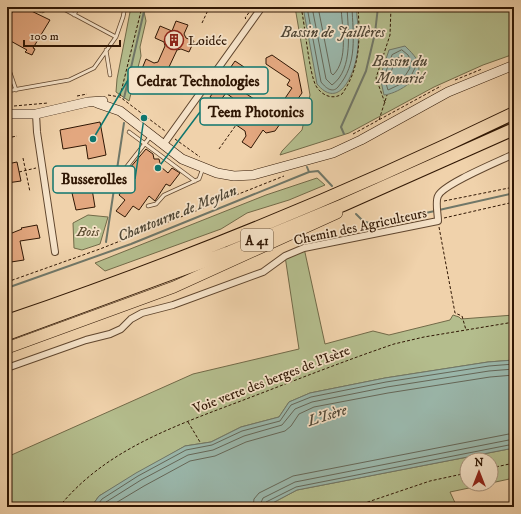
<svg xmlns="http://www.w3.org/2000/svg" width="521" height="514" font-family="'IM FELL DW Pica',serif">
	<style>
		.green { fill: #b4bd8d; stroke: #726a48 }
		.water { fill: #9ab7ab; stroke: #707768 }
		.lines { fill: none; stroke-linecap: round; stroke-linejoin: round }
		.shore { stroke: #656758; stroke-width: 1 }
		.stream { stroke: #707768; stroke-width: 2 }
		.building { fill: #e3a77f; stroke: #301704; fill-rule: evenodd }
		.service-casing { stroke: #60462e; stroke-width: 4.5 }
		.minor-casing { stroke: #60462e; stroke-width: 8 }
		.secondary-casing { stroke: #301704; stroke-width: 10 }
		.trunk-casing { stroke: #301704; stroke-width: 12 }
		.motorway-casing { stroke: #301704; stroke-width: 14 }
		.path { stroke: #301704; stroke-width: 1; stroke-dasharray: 3 2; stroke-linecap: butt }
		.service { stroke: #f5e2c8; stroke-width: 3 }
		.minor { stroke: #f5e2c8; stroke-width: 6 }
		.secondary { stroke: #f5e2c8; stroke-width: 9 }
		.trunk { stroke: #f0d2ab; stroke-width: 11 }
		.motorway { stroke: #f0d2ab; stroke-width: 12 }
		.labels { text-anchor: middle; stroke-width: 3.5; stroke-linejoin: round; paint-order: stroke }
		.shield { fill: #f5e2c8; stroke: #6b543f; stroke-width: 1 }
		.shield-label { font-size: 13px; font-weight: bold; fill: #301704 }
		.poi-label { font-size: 14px; fill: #301704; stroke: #f5e2c8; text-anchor: start }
		.street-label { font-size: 14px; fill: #301704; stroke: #f5e2c8 }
		.park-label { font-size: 14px; font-style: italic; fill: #58492d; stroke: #f5e2c8 }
		.water-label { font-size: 15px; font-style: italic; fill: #504736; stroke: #f5e2c8 }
		.leader { fill: none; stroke: #0f766e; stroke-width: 1.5 }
		.callout-dot { fill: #0f766e; stroke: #f5e2c8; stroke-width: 1.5 }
		.callout { fill: #f5e2c8; stroke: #0f766e; stroke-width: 1.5 }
		.callout-label { font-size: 15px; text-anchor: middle; font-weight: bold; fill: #301704 }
	</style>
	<rect width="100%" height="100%" fill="#f0d2ab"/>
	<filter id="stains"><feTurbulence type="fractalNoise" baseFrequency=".005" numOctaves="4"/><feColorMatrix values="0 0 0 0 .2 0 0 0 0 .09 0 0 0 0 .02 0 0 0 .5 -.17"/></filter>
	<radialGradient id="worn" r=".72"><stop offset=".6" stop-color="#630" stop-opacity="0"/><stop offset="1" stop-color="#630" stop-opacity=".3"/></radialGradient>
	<path class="green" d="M131,7H143L146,21L140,47L141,56L129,101L116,92L117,79Z
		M295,7H514V54L483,65L434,87L349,133L280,155L282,151L302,130L310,95Z
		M317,178L325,185L289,200L247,213L221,229L105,271L95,263L266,195Z
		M88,215L108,217L100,244L82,250L74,248L73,223Z
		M304,248L325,344L373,331L389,335L450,320L453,315L459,317L461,319L514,315V360L488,362L385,378L310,393L289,402L279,417L241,427L211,442L185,446L99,496L91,507H7V457L193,374L299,349L285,256Z
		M514,448V478L491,483V460H467V484H488L450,492L457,507H265L297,490Z"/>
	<path class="water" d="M303,7H356C358,24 360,43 356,60C351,81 337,108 317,84Z
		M405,46C410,51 419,59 419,67C420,80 396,94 384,95L380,77L389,50Z
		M514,360V448L297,490L265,507H91L99,496L136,473L185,446L211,442L241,427L279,417L289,402L310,393L385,378L488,362Z"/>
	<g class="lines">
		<path class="shore" d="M307,7L321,82C325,87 332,94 338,87C358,64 353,35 352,7
			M312,7L326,79L332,85C354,69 348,30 347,7
			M318,7L331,73L333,75C349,60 342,27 341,7
			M402,50L408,55L415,68L409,80L388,90L384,77L392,55Z
			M403,56L410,68L405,76L391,83L389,77L396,59Z
			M96,507L102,499L138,476L186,450L212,445L242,431L280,421L291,405L311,397L386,382L489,366L514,364
			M102,507L106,502L141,480L188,455L213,450L244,436L282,425L295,409L312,402L387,387L489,371L514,369
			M109,507L144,486L190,461L215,456L246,442L285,431L291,426L299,414L314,407L388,393L490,377L514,375
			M253,507L254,499L259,493L293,476L514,433
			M259,507L263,498L295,482L514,439
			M264,507L266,502L296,487L514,444"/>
		<path class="stream" d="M124,98L145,7
			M344,134L341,127L366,71L375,33L378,7
			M307,167L309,172
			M439,210L514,193
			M356,214L363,221L372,224L435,211
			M106,242L124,123
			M7,288L131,244L309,172L318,171L332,186"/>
	</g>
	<path class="building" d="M15,7H23L50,20L33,48L35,49L32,55L25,52L27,50L7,39V22Z
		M176,21L188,25L184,34L186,38L194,41L189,52L181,49L177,50L169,67L171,70L179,74L175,85L166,82L162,84L159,92L147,87L151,78L149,74L141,71L146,59L154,63L158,62L165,46L164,42L155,38L160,26L172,31Z
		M272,55L298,73L302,93L275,131L266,133L263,130L251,148L242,142L246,136L245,131L226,118L221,119L217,124L208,118L219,103L210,97L235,61L244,67L234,82L246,91L245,93L275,113L292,88L287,85L290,80L266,64V58ZM226,93L234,99L229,107L220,101Z
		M100,122L106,155L88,159L86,145L63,149L60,130Z
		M146,149L153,154L154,159H159L161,167L168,173L172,168L180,173L170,186L166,184L155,201L149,196L139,210L133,206L125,217L116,211L125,200L119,195L129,181L125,178L130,171L129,169Z
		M17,162L21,181L7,183V164Z
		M92,189L95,207L76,210L72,193Z
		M37,225L40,238L20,241L24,260L11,262L7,235L22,229L21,228Z"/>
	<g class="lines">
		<g class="service-casing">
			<path id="service" d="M31,7L42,11L51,7
				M60,7L116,37
				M74,15L78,7
				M106,50L110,75
				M7,64L16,90
				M7,91L69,80L94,68L116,37L123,17L125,7
				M129,132L195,181
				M125,169L150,137
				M148,206L156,204L164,195L199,179L203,168"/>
		</g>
		<g class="minor-casing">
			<path id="minor" d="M36,114L37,132L55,252
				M163,145L262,7
				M7,368L86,340L110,334L121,329L131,319L142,313L173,305L263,272L285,256L304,248L438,221C438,214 435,202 438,196C443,184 500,161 514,154"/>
		</g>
		<g class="secondary-casing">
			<path id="secondary" d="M97,103L120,111L182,159L217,173L234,176L253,175L333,153L361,140L448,92L514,65
				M7,114H36L88,102L103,101"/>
		</g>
		<g class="trunk-casing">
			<path id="trunk" d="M7,348L174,287L337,213"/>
		</g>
		<g class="motorway-casing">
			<path id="motorway" d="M7,321C180,262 349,193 514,113
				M7,334L227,253L343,205L514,129"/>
		</g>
		<path class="path" d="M301,7C305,25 309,73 316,86C322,96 333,100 342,94C361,67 360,38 358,7
			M246,19L245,18L253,7
			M202,23L209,8
			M455,80L482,69
			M108,95L120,97L165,131
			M77,96L87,94
			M120,96L142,7
			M385,103L376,78L390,35L391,7
			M14,106L48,103
			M379,120L387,95
			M353,134L441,86
			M7,138L17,136
			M175,139L200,157
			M7,146L8,155H7
			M219,149L236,125
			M23,158L30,192
			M19,172L36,168
			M444,201L514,187
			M444,218L514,202
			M439,227L455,313L462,316L466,330
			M7,282L100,249L284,176
			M188,422L200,442
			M491,468L514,463
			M59,507C108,446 184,423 254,396C301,378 347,360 394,344L424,337L514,322
			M353,507L430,481L467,473"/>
		<use href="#service" class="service"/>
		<use href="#minor" class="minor"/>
		<use href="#secondary" class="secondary"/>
		<use href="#trunk" class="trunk"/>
		<use href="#motorway" class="motorway"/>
	</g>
	<defs>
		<g id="building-ring" transform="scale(1)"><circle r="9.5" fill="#f5e2c8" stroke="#8f2418" stroke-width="1.5"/><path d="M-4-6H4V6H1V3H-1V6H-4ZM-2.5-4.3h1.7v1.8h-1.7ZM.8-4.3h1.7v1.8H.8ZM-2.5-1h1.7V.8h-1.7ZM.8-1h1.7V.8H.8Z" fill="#8f2418"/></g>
	</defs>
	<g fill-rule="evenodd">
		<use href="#building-ring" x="174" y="40"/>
	</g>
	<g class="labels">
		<rect class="shield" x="241" y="229" width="32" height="22" rx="3"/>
		<g class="shield-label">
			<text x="257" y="245">A 41</text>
		</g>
		<g class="poi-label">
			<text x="188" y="45">Loidée</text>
		</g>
		<g class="street-label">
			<text transform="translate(360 226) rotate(-12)" y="5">Chemin des Agriculteurs</text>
			<text transform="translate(271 379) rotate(-21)" y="5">Voie verte des berges de l'Isère</text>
		</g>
		<g class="park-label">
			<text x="88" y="236">Bois</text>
		</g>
		<g class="water-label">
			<text x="333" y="37">Bassin de Jaillères</text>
			<text x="400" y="66">Bassin du<tspan x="400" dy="17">Monarié</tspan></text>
			<text transform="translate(177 213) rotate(-22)" y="5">Chantourne de Meylan</text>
			<text transform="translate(327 415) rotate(-18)" y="5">L'Isère</text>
		</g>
	</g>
	<path class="leader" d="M93 139L128 80M158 168L200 112M144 118L135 179"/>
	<g class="callout-dot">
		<circle cx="93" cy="139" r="4"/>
		<circle cx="158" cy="168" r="4"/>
		<circle cx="144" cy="118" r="4"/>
	</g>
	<g class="callout">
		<rect x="128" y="67" width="140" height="27" rx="4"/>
		<rect x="200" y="98" width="112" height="27" rx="4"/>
		<rect x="53" y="166" width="82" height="27" rx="4"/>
	</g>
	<g class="callout-label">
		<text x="198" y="86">Cedrat Technologies</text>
		<text x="256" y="117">Teem Photonics</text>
		<text x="94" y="184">Busserolles</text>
	</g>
	<rect width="521" height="514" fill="none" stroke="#f0d2ab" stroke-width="24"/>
	<rect x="8" y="8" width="505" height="498" fill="none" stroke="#301704" stroke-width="2"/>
	<rect x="12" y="12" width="497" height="490" fill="none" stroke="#301704"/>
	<g transform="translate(479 472)"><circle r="19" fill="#f5e2c8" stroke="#a6917a"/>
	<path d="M0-3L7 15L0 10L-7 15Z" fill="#8f2418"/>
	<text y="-6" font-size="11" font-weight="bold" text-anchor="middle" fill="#301704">N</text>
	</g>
	<path d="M24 40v6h96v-6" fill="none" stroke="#301704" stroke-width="2"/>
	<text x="30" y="40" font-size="12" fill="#301704" stroke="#f5e2c8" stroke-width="3" paint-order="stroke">100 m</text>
	<rect width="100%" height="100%" filter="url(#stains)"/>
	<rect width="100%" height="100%" fill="url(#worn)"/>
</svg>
